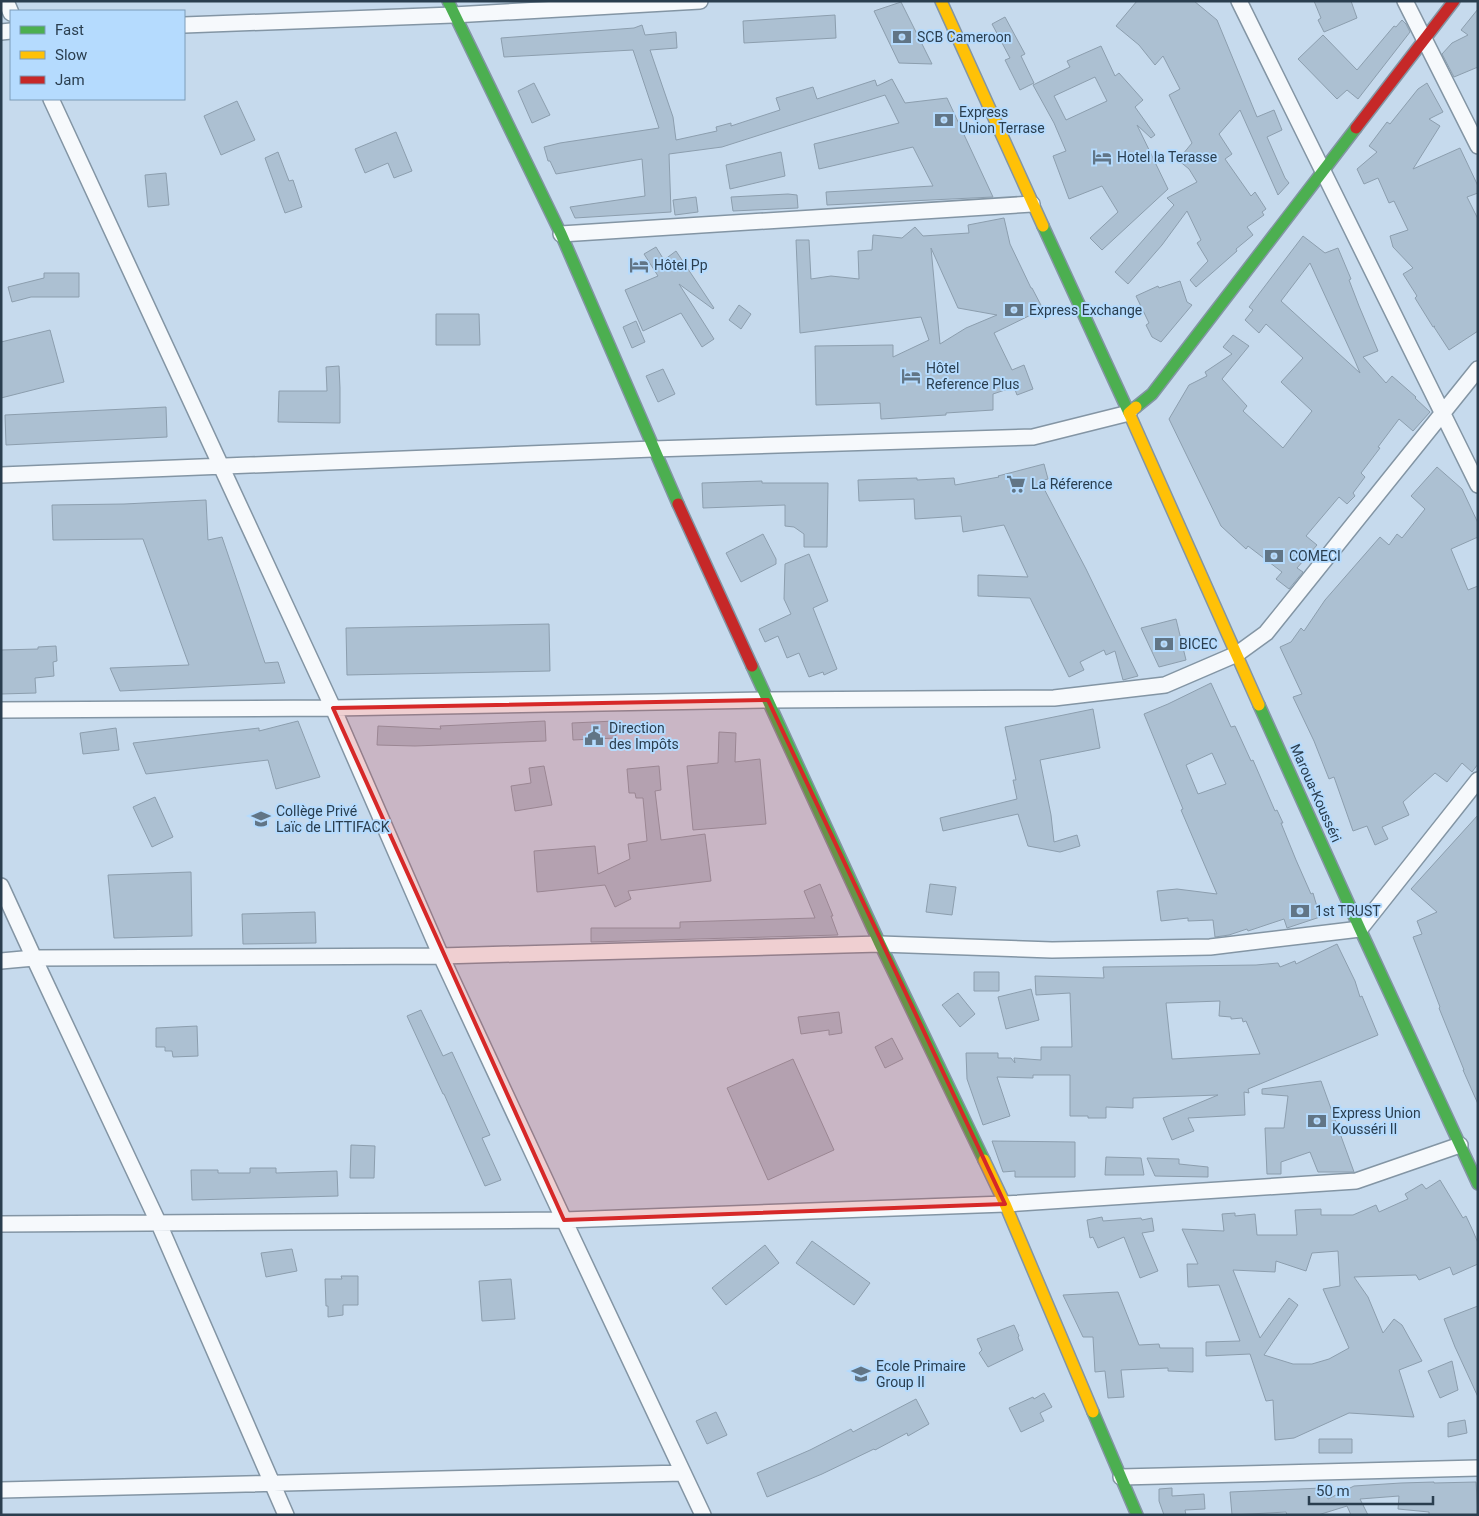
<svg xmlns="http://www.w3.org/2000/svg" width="1479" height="1516" font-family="Roboto,sans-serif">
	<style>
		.building { fill: #acc0d2; stroke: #8c9eae; fill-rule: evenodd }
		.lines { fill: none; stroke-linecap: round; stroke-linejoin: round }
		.street-casing { stroke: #8395a4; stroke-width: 18 }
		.fast-casing { stroke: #8395a4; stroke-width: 14 }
		.slow-casing { stroke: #8395a4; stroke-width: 14 }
		.jam-casing { stroke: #8395a4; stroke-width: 14 }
		.street { stroke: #f6f9fc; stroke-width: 15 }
		.fast { stroke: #4caf50; stroke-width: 11 }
		.slow { stroke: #ffc107; stroke-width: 11 }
		.jam { stroke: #c62828; stroke-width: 11 }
		.marked { fill: #d62828; fill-opacity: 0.2; stroke: #d62828; stroke-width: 4; stroke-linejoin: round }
		.labels { text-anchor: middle; stroke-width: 4; stroke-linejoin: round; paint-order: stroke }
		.poi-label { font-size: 14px; fill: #2a3e4f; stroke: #b5dbfe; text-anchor: start }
		.street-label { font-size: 14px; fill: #2a3e4f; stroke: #b5dbfe }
	</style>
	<rect width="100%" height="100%" fill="#c6daed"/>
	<path class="building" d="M1137,1H1194L1217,20L1257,117L1274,110L1282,130L1267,137L1285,178L1289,183L1278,195L1240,110L1219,134L1232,154L1225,159L1251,196L1255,192L1266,209L1262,212L1264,215L1247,227L1253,235L1236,249L1237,251L1196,287L1190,280L1208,261L1197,243L1201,240L1187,211L1162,245L1128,284L1115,272L1174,205L1167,198L1197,182L1189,169L1178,160L1192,143L1169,95L1180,89L1163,56L1155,65L1139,45L1116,26Z
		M1314,1H1351L1357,18L1324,32L1318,20L1321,18Z
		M901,2L932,64L899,63L874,11Z
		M1478,9V67L1454,77L1442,54L1452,43L1468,35L1461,30Z
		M835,15L836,38L744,43L743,21Z
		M1005,17L1025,54L1021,56L1034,83L1020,90L1005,60L1010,58L992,24Z
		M1402,20L1406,24L1410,32L1358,99L1347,90L1337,99L1298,59L1323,35L1357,70L1394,26L1396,27Z
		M642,25L645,35L676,32L677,48L650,50L673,117L676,140L717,131L716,127L731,123V126L780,110L776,98L813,87L817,99L875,80L877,86L892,79L905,103L947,98L993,197L827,205L826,192L933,186L913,147L819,169L814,144L899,123L885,95L722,147L669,154L671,212L575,218L570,207L645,196L642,159L556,174L550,161H548L544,147L560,143L659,128L633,50L504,57L501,38L634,28Z
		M1101,46L1115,76L1119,73L1143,100L1135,107L1155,135L1151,138L1137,125L1168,189L1102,250L1090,238L1118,212L1102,186L1069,199L1053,156L1066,151L1054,123L1033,85L1070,67L1067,61ZM1095,77L1107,101L1066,120L1054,96Z
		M534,83L550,115L532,123L518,91Z
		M1427,83L1443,112L1429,119L1440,126L1413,169L1460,148L1478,186V193L1467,197L1478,219V331L1449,350L1434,327L1435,326L1433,327L1415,298L1417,296L1403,274L1413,268L1393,247L1390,236L1408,230L1394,201L1389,203L1378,178L1364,184L1357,169L1377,152L1369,146L1387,122L1390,124L1418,89Z
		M237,101L255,140L221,155L204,116Z
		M396,132L412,171L394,178L388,163L365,173L355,149Z
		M278,152L289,181L293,180L302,207L285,213L265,158Z
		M781,152L785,176L730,189L726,165Z
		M166,173L169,205L148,207L145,175Z
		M788,194L797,195L798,208L733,211L731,197Z
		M696,197L698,212L675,215L673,200Z
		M1004,218L1010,244L1031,288H1032L1043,309L994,333L1012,370L1024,365L1033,389L1017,395L1014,387L993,394V410L946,413V415L881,419L880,403L816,405L815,346L893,345V357L929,340L921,317L800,333L796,240H809L811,279L831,276L859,279L858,251L872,250L873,235L902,238L915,227L923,236L969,233L968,225ZM931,248L958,308L997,315L966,328L940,344Z
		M1303,236L1325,253L1338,248L1351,279L1349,280L1359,306L1378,351L1363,357L1386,383L1392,376L1416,397L1415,398L1430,412L1413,431L1399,419L1378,447L1380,448L1361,473L1365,477L1353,493L1355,496L1347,504L1339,497L1306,536L1317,545L1297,568L1303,572L1289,589L1276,579L1282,572L1248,546L1246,549L1221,526L1169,419L1189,385L1207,376L1205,372L1232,354L1223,347L1233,335L1249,346L1222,379L1247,406L1243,411L1283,448L1312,411L1281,382L1303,358L1266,324L1259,333L1245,320L1253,310L1249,307ZM1310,263L1355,361L1360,373L1281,301Z
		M656,247L664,260L676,251L714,308L713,309L679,284L714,339L702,347L681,313L643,331L625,290L658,276L644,254Z
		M44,273H79V297H31L12,302L8,287L44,278Z
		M1180,281L1187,302L1192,305L1161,342L1152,337L1146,325L1149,323L1136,296L1158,286L1159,288Z
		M739,305L751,314L741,329L729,320Z
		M436,314H479L480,345H436Z
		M636,321L645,342L632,348L623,327Z
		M50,330L64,382L1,398V342Z
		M339,366L340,388V423L278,422L279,391H327L326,367Z
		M663,369L675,394L658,402L646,376Z
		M166,407L167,437L6,445L5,415Z
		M1044,464L1048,479L1040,481L1086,569L1138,676L1123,680L1115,651L1106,655L1104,650L1080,662L1084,670L1069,677L1030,598L978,596V575L1028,577L1004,525L963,532L961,516L915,519L914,499L859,501L858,480L917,478V480L954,478L955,485L999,477L998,476Z
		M1437,467L1462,489L1478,523V537L1451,549L1468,590L1478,586V764L1472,772L1462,763L1447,782L1435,773L1403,802L1409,815L1382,827L1388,839L1375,845L1367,826L1353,831L1334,777L1329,779L1314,741L1293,697L1302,694L1280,647L1291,642L1301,628L1304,631L1325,600L1380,537L1389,545L1397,534L1402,538L1425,509L1411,496Z
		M762,481V483H828L827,547H804V534L794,527L785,526V505L703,508L702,483Z
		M206,500L208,540L222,537L265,663L278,662L285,683L120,691L110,668L189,665L143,539L53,540L52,505L124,504Z
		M763,534L776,559V564L741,582L726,553Z
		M809,554L828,601L813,608L837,669L824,675L823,672L809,677L799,653L787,658L778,636L765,642L759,629L791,614L784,599L785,564Z
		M1176,619L1186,660L1159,667L1141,628Z
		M549,624L550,671L347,675L346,628Z
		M56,646L57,661L53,662L54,676L35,678L36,693L1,694V650L38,649V647Z
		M1211,683L1231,727L1235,726L1251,761L1253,760L1275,811L1277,810L1283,823H1281L1296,860L1311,894L1313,893L1320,917L1287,928L1284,919L1248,931L1247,929L1229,935L1215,937L1213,920L1188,921V918L1161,921L1157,891L1177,889L1217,894L1181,810L1183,809L1144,714L1168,704ZM1212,753L1226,784L1198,794L1186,765Z
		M1093,709L1100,748L1040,760L1051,815L1054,842L1077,835L1080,846L1060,852L1028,846L1018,814L943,831L940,818L1017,799L1013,780H1016L1005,727Z
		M298,721L320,777L276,789L268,760L146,774L133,743L259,728V731Z
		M545,721L546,741L415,746L377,745L378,726L441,729L440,726Z
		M615,721L616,738L573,740L572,723Z
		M116,728L119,750L83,754L80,733Z
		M719,732L736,733L735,762L760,759L766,824L693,830L687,766L718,763Z
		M544,766L552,805L515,811L511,786L531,783L529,768Z
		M659,766L661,790L655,791L661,840L705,834L711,881L628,891L631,899L615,907L605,885L537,892L534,851L595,846L598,874L630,859L628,844L647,841L643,798H636L635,793H629L627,769Z
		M155,797L173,837L152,847L133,807Z
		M1478,815V1104L1463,1070H1464L1439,1008L1440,1007L1413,937L1422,934L1417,921L1437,912L1411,889Z
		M191,872L192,936L114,938L108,875Z
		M820,884L833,916H831L838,935L591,942V928H680V922L815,918L804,891Z
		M930,884L956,887L952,915L926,912Z
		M315,912L316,943L243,944L242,914Z
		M1337,944L1355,981L1360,997L1362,996L1378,1035L1248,1089L1249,1093L1244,1092L1245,1115L1188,1118L1194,1131L1172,1140L1163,1118L1218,1095L1133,1098V1108L1106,1107V1118H1088V1116H1070V1075H1033V1078L997,1077L1010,1116L983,1125L967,1079L966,1053H998V1058H1011L1015,1063L1014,1058L1041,1060V1047H1072L1070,993L1036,995L1035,976L1104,978L1103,967L1256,965L1278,963L1280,967L1295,961L1296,964ZM1220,1001L1219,1016L1231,1017V1019L1242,1018L1243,1022L1246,1021L1260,1054L1172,1059L1166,1003Z
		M974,972H999V991H974Z
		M1031,989L1039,1020L1006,1029L998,997Z
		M958,993L975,1014L960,1027L942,1005Z
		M421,1010L443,1056L452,1052L490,1135L482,1138L501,1180L485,1186L444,1094H443L407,1016Z
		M839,1012L842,1033L829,1035V1030L801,1034L798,1017Z
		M197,1026L198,1056L173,1057L172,1051H165V1047H156V1028Z
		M892,1038L903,1059L885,1068L875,1047Z
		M793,1059L834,1150L768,1180L727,1088Z
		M1321,1081L1354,1172H1318L1310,1152L1281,1162V1174H1267L1265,1128H1284L1288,1096L1262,1094V1089Z
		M992,1141L1075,1142V1177H1015V1171L1003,1172Z
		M351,1145L375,1146L374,1178H350Z
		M1106,1157L1141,1158L1144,1175H1105Z
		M1147,1158L1179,1159V1164L1208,1167V1177L1155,1176Z
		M250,1168H276V1173L337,1171L338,1196L192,1200L191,1170H218V1173H250Z
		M1440,1180L1463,1218L1466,1216L1473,1231L1478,1243V1264L1453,1275L1450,1267L1419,1280L1416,1275L1354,1277L1368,1297L1383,1333L1394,1319L1402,1325L1422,1361L1399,1370L1414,1417L1349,1413L1294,1438L1275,1440L1273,1400L1266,1401L1250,1354L1206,1356V1342L1240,1341L1219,1285L1188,1287L1187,1264H1198L1182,1229L1224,1231L1222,1214L1235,1213V1216L1255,1214L1257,1235H1297L1295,1210L1321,1209V1215H1353L1376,1205L1379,1212L1408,1199L1405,1194L1422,1184L1426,1189ZM1338,1251L1340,1286L1323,1289L1349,1348L1329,1359L1312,1364H1293L1264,1355L1298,1305L1289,1298L1260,1338L1233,1270L1275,1272L1276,1261L1306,1271L1312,1253Z
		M1102,1217L1103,1221L1141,1218L1142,1220L1152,1218L1154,1231L1142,1233L1158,1271L1140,1278L1124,1237L1098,1248L1093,1237L1090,1238L1087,1220Z
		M812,1241L870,1283L854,1305L796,1263Z
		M765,1245L779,1263L726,1305L712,1288Z
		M292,1249L297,1271L266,1277L261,1253Z
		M341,1276H358V1305H343V1315L328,1317V1306H326L325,1279H342Z
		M511,1279L515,1319L482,1321L479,1281Z
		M1118,1292L1139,1345L1159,1344L1160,1348H1193V1372L1168,1371V1368L1121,1370L1124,1397L1108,1398L1105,1371L1095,1372L1093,1337H1083L1063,1295Z
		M1478,1306V1397L1455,1347L1444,1319Z
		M1014,1325L1019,1336L1018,1337L1023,1350L988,1367L979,1353L982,1350L977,1339Z
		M1452,1361L1458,1390L1440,1398L1428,1371Z
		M1044,1393L1052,1407L1040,1413L1044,1421L1021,1432L1009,1408L1033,1397L1034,1399Z
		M916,1399L929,1424L908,1436L907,1433L875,1450L874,1449L822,1474L767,1497L757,1473L810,1450L851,1429L853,1432Z
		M716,1412L727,1435L707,1444L696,1421Z
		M1465,1420L1467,1433L1448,1437V1423Z
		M1319,1439H1352V1453H1319Z
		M1434,1482V1483L1476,1482L1478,1515H1429V1512L1398,1509L1399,1496L1360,1499L1368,1515H1351L1347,1506L1318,1515H1287L1286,1512L1232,1515L1230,1492L1322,1488L1328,1499L1354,1486L1401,1483Z
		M1172,1488V1496L1204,1494L1205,1509L1185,1510L1186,1515H1164L1159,1501V1489Z"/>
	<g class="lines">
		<g class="street-casing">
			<path id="street" d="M6,1L11,13
				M1239,1L1478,485
				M1405,1L1478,146
				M184,25L453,15L700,1
				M1,32L11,31
				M51,99L333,708L441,956L564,1220L703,1515
				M561,234L1032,204
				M1,475L653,449L1033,437L1129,413
				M1,710L333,708L768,700L1054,698L1165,685L1237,654L1266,633L1478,369
				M1,886L34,958L159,1224L286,1515
				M1,961L34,958L441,956L880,944L1052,950L1210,947L1360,929L1478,780
				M1,1224L564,1220L1005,1204L1356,1181L1460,1145
				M1121,1477L1478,1468
				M1,1490L683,1473"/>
		</g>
		<g class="fast-casing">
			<path id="fast" d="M448,1L561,234L678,504
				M1043,226L1129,413
				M1136,407L1152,394L1356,128
				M752,666L880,944L984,1160
				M1259,705L1360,929L1478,1184
				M1093,1412L1137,1515"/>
		</g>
		<g class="slow-casing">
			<path id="slow" d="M941,1L1043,226
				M1136,407L1129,413L1259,705
				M984,1160L1005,1204L1093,1412"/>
		</g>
		<g class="jam-casing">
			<path id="jam" d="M1356,128L1454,1
				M678,504L752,666"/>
		</g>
		<use href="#street" class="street"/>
		<use href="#fast" class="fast"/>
		<use href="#slow" class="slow"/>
		<use href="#jam" class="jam"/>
	</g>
	<path class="marked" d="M768,700L1005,1204L564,1220L333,708Z"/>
	<defs>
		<g id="bank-bare" transform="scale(1.5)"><path d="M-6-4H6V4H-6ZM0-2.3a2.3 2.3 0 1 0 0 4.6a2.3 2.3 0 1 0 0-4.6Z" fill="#617586" stroke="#b5dbfe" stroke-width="2.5" paint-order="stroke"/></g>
		<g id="hotel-bare" transform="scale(1.5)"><path d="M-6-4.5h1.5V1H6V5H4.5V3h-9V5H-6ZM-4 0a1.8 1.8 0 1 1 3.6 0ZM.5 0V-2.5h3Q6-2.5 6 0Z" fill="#617586" stroke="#b5dbfe" stroke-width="2.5" paint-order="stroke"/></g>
		<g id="supermarket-bare" transform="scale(1.5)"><path d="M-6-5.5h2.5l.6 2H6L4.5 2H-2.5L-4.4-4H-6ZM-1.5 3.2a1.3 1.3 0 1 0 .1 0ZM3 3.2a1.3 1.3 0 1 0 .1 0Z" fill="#617586" stroke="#b5dbfe" stroke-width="2.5" paint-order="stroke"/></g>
		<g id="civic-bare" transform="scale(1.5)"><path d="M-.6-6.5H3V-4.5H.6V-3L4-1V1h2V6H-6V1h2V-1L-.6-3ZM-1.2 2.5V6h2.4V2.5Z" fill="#617586" stroke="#b5dbfe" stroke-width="2.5" paint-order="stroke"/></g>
		<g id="school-bare" transform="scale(1.5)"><path d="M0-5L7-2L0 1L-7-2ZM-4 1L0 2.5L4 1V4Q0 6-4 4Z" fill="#617586" stroke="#b5dbfe" stroke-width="2.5" paint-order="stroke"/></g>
	</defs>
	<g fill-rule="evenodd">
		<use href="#bank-bare" x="902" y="37"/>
		<use href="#bank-bare" x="944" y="120"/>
		<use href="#hotel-bare" x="1102" y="157"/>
		<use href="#hotel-bare" x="639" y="265"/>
		<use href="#bank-bare" x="1014" y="310"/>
		<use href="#hotel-bare" x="911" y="376"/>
		<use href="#supermarket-bare" x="1016" y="484"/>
		<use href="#bank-bare" x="1274" y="556"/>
		<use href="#bank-bare" x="1164" y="644"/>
		<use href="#civic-bare" x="594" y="736"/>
		<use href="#school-bare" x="261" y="819"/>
		<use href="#bank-bare" x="1300" y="911"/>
		<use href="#bank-bare" x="1317" y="1121"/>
		<use href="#school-bare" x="861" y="1374"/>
	</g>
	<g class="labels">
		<g class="poi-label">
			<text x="917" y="42">SCB Cameroon</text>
			<text x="959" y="117">Express<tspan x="959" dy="16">Union Terrase</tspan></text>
			<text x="1117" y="162">Hotel la Terasse</text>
			<text x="654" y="270">Hôtel Pp</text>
			<text x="1029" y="315">Express Exchange</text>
			<text x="926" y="373">Hôtel<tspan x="926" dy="16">Reference Plus</tspan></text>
			<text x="1031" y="489">La Réference</text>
			<text x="1289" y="561">COMECI</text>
			<text x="1179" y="649">BICEC</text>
			<text x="609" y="733">Direction<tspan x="609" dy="16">des Impôts</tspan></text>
			<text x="276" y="816">Collège Privé<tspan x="276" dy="16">Laïc de LITTIFACK</tspan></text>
			<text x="1315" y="916">1st TRUST</text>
			<text x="1332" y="1118">Express Union<tspan x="1332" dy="16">Kousséri II</tspan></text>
			<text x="876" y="1371">Ecole Primaire<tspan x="876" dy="16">Group II</tspan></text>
		</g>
		<g class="street-label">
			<text transform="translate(1316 793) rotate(66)" y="5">Maroua-Kousséri</text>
		</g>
	</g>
	<rect width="1479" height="1516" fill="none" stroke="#2a3e4f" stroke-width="5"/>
	<rect x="10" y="10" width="175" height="90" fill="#b5dbfe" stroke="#7d9cb8"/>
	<rect x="20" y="26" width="25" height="8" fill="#4caf50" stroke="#7d9cb8"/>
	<text x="55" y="35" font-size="15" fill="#2a3e4f">Fast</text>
	<rect x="20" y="51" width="25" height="8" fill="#ffc107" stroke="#7d9cb8"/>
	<text x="55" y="60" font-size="15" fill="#2a3e4f">Slow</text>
	<rect x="20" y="76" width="25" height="8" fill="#c62828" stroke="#7d9cb8"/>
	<text x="55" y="85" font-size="15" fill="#2a3e4f">Jam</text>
	<path d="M1309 1496v8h124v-8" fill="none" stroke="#2a3e4f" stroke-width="2.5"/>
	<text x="1316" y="1496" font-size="15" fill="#2a3e4f" stroke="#b5dbfe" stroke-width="4" paint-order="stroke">50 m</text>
</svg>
